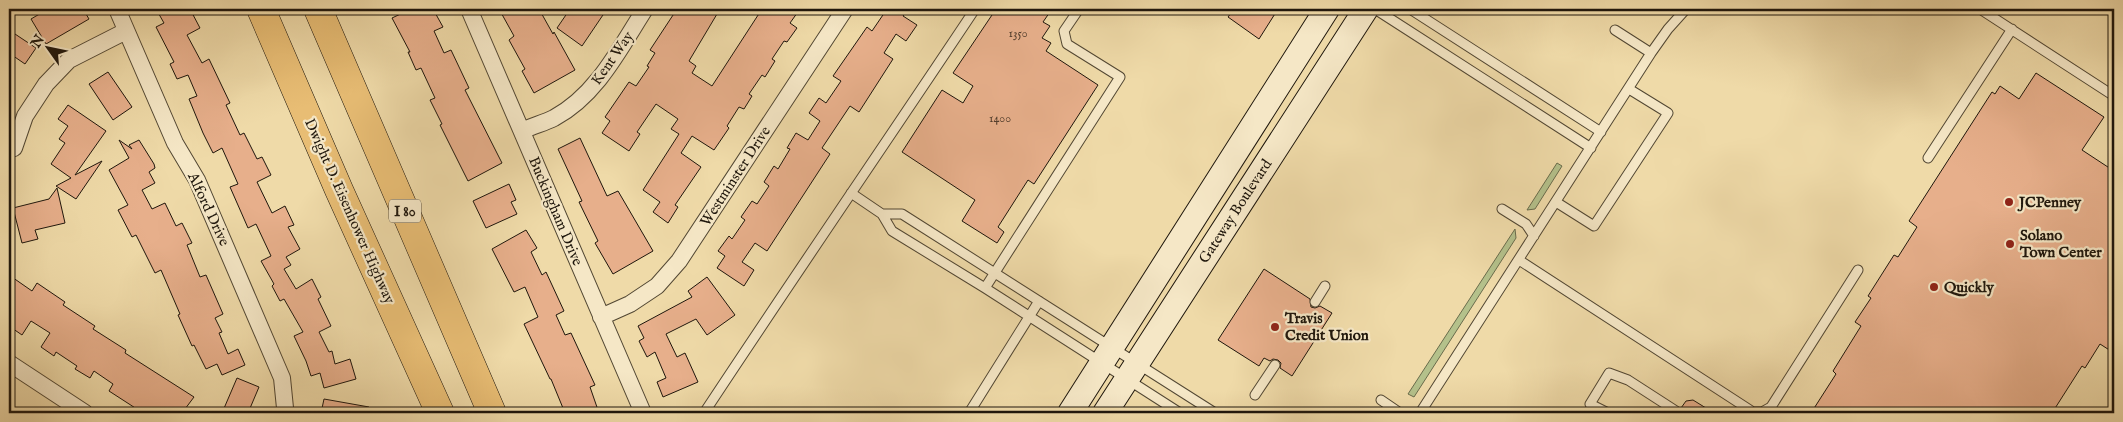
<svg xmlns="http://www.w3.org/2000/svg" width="2123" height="422" font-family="'IM FELL English',serif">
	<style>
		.green { fill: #b4c18b; stroke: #696c4c }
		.building { fill: #e7af8b; stroke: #1e160c }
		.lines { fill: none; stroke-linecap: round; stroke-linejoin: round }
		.lane-casing { stroke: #524733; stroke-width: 11 }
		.street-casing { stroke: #524733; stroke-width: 18 }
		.secondary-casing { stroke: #1e160c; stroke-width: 26 }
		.highway-casing { stroke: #1e160c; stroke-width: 29 }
		.lane { stroke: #f5e7c6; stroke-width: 9 }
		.street { stroke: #f5e7c6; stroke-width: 16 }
		.secondary { stroke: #f5e7c6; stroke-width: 24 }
		.highway { stroke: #e8bd74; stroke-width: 28 }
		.poi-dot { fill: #8f2418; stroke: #f5e7c6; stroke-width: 2 }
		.labels { text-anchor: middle; stroke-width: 4.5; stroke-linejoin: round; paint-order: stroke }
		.number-label { font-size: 12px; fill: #503c2c }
		.shield { fill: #f5e7c6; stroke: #5e5544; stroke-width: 1 }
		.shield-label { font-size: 14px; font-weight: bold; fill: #1e160c }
		.street-label { font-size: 15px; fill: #1e160c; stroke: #f5e7c6 }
		.poi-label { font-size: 15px; font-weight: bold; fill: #1e160c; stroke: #f5e7c6; text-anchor: start }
	</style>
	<rect width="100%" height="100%" fill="#efdaa8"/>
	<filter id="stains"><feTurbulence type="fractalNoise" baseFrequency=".004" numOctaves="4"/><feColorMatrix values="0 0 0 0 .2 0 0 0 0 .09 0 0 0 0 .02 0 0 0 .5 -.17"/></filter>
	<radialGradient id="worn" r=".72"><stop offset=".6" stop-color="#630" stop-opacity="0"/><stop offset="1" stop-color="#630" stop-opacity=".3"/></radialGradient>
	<path class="green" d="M1557,163L1562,166L1535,209L1527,210Z
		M1515,229L1516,238L1414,397L1408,394Z"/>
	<path class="building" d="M48,9H83L89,19L46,44L31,19Z
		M156,9H190L200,28L187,35L202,63L209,59L230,103L226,105L240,135L244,133L257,159L262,157L271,175L257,182L272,213L285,206L294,225L288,227L300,249L286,257L291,265L284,269L296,289L312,279L321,297L318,299L331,326L319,332L329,352L332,351L335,364L350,359L356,379L324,388L320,373L311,376L306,361L294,336L303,332L284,299L280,301L272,286L274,284L261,261L271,256L256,224L248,228L241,212L230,187L238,184L222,148L213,153L203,133L189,99L197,96L188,75L177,79L170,64L174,62L156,27L164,23Z
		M411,9H433L443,27L434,31L444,53L451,50L469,88L465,90L502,163L468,181L440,125L442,124L430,100L435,98L421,68L416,70L408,52H410L392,18Z
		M499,9H539L553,34L554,32L575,70L534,93L522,71L525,69L509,40L514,36Z
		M570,9H607L582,46L557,28Z
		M677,9H720L689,61L696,66L692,73L712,86L762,9H800L790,23L797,28L787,42L784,41L772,59L775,61L765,77L762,75L749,94L752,96L744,109L739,107L727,126L729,128L714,150L692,136L681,153L701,167L675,205L678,207L668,223L653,212L660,202L643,190L679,134L671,129L678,119L656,104L637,132L640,134L629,151L602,133L610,121L605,117L629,82L636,86L649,67L647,66L655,53L650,50Z
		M887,9H908L903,16L917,25L906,41L896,34L884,53L893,59L859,112L850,106L822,148L830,154L767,251L755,243L742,262L754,270L744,286L717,268L725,256L718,251L729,236L732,239L745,220L741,217L752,201L757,204L769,186L764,182L774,166L778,169L790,149L787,148L796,133L808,140L820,121L809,113L819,98L826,103L841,81L833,76L867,27L872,31Z
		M996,9H1052L1043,22L1050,26L1042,38L1051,43L1046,51L1098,85L1034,184L1028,180L998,227L1004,232L997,243L962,221L975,200L902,152L942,90L963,103L973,86L953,73Z
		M1234,9H1278L1259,39L1228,17Z
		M9,30L36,48L25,64L9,53Z
		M108,72L132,107L113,120L89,84Z
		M2036,73L2104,117L2082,150L2114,171V353L2100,344L2085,368L2082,366L2052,413H1811L1836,374L1833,371L1861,326L1855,322L1871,298L1868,296L1894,255L1898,257L1917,227L1909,221L1992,92L1995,94L2000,86L2019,99Z
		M68,105L106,131L75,175L102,161L76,199L56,186L71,178L51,164L65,143L59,139L68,126L58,119Z
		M580,138L607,196L618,191L653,251L613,274L595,243L598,241L579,202L582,201L558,149Z
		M119,140L132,149L129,145L139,140L154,164L155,168L149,172L155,183L142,190L152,209L165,203L176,226L182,223L192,243L187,245L200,277L206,275L223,314L215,318L222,332L219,333L228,354L238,349L245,365L222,375L217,364L206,369L194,345L192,346L178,315L180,314L161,270L155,273L136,235L132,237L118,210L128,205L109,170L129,158Z
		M509,184L516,200L511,202L517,214L486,228L473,201Z
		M57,188L65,223L35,230L38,239L22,243L13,208L49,199Z
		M526,230L537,248L531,252L542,275L546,272L564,311L556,315L565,335L571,333L595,385L590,387L599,413H565L551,379H550L524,324L538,317L525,287L514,292L492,249Z
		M1264,269L1310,299L1311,307L1315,308L1320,306L1332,313L1292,376L1280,368L1281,363L1278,360L1273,359L1270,361L1264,358L1259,366L1218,340Z
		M9,275L32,291L37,283L65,302L63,305L95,326L93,329L126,350L125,353L194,397L182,413H143L109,391L113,384L94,371L90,378L75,369L77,366L56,352L54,356L41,347L50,333L31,321L22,335L9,326Z
		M707,277L735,315L707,335L696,319L666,334L677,357L685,353L698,382L663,397L657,382L666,378L655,352L647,357L639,341L644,338L638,326L692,297L688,291Z
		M237,378L259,387L248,413H222Z
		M324,399L369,407L368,413H321Z
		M1693,400L1714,413H1682L1681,408L1686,401Z"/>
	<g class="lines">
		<g class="lane-casing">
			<path id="lane" d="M1375,9L1591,148
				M1410,9L1601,132
				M1980,9L2114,96
				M1615,30L1651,53
				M1928,158L2012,29
				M851,193L882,214L892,231L985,288L1180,413
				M1556,202L1594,226L1668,113L1629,89
				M1502,209L1526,224L1534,236
				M882,214H902L1215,413
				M1519,260L1753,412H1762L1771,407L1858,270
				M985,288L1120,77L1067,44L1064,31L1079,9
				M1315,302L1325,286
				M1255,395L1275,365
				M1381,400L1400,413
				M704,413C793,278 885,144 975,9
				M969,413L1039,301
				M1420,413L1651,53L1668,29L1686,9
				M1608,413L1590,404L1609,373L1628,380L1676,411"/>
		</g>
		<g class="street-casing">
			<path id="street" d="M117,9L175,143L197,180L282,378L285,408L283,413
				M469,9L643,413
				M522,131C532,126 544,123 554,118C597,95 620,48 645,9
				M14,148L25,116L46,84L69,60L126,31
				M601,317L630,304L657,286L679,261L845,9
				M9,363L85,413"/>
		</g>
		<g class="secondary-casing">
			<path id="secondary" d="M1070,413L1327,9
				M1105,413L1366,9"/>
		</g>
		<g class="highway-casing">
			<path id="highway" d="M261,9L339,190L440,413
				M318,9L492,413"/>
		</g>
		<use href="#lane" class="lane"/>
		<use href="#street" class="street"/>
		<use href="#secondary" class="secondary"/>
		<use href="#highway" class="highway"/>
	</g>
	<g class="poi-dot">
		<circle cx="2009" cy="202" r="5"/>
		<circle cx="2010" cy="244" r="5"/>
		<circle cx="1934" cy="287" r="5"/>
		<circle cx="1275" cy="327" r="5"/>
	</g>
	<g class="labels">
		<g class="number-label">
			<text x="1018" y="37">1350</text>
			<text x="1000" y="122">1400</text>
		</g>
		<rect class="shield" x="389" y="199.5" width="32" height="23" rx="4"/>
		<g class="shield-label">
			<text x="405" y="216">I 80</text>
		</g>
		<g class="street-label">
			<text transform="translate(612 58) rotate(-55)" y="5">Kent Way</text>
			<text transform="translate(735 176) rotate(-57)" y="5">Westminster Drive</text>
			<text transform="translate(209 209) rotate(65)" y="5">Alford Drive</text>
			<text transform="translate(350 211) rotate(66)" y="5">Dwight D. Eisenhower Highway</text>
			<text transform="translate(556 211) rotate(67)" y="5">Buckingham Drive</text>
			<text transform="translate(1235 211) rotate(-57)" y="5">Gateway Boulevard</text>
		</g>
		<g class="poi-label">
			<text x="2019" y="207">JCPenney</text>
			<text x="2020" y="240">Solano<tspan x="2020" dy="17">Town Center</tspan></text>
			<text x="1944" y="292">Quickly</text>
			<text x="1285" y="323">Travis<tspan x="1285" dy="17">Credit Union</tspan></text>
		</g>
	</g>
	<rect width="2123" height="422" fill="none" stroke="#efdaa8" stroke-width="30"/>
	<rect x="10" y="10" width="2103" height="402" fill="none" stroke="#1e160c" stroke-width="2.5"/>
	<rect x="15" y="15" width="2093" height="392" fill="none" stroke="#1e160c"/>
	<g transform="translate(48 48) rotate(303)" stroke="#f5e7c6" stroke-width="4" paint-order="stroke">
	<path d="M0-4L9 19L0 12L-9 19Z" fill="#1e160c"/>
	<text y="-8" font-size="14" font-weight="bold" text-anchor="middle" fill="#1e160c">N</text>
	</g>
	<rect width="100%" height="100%" filter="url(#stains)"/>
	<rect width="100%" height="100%" fill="url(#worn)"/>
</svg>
